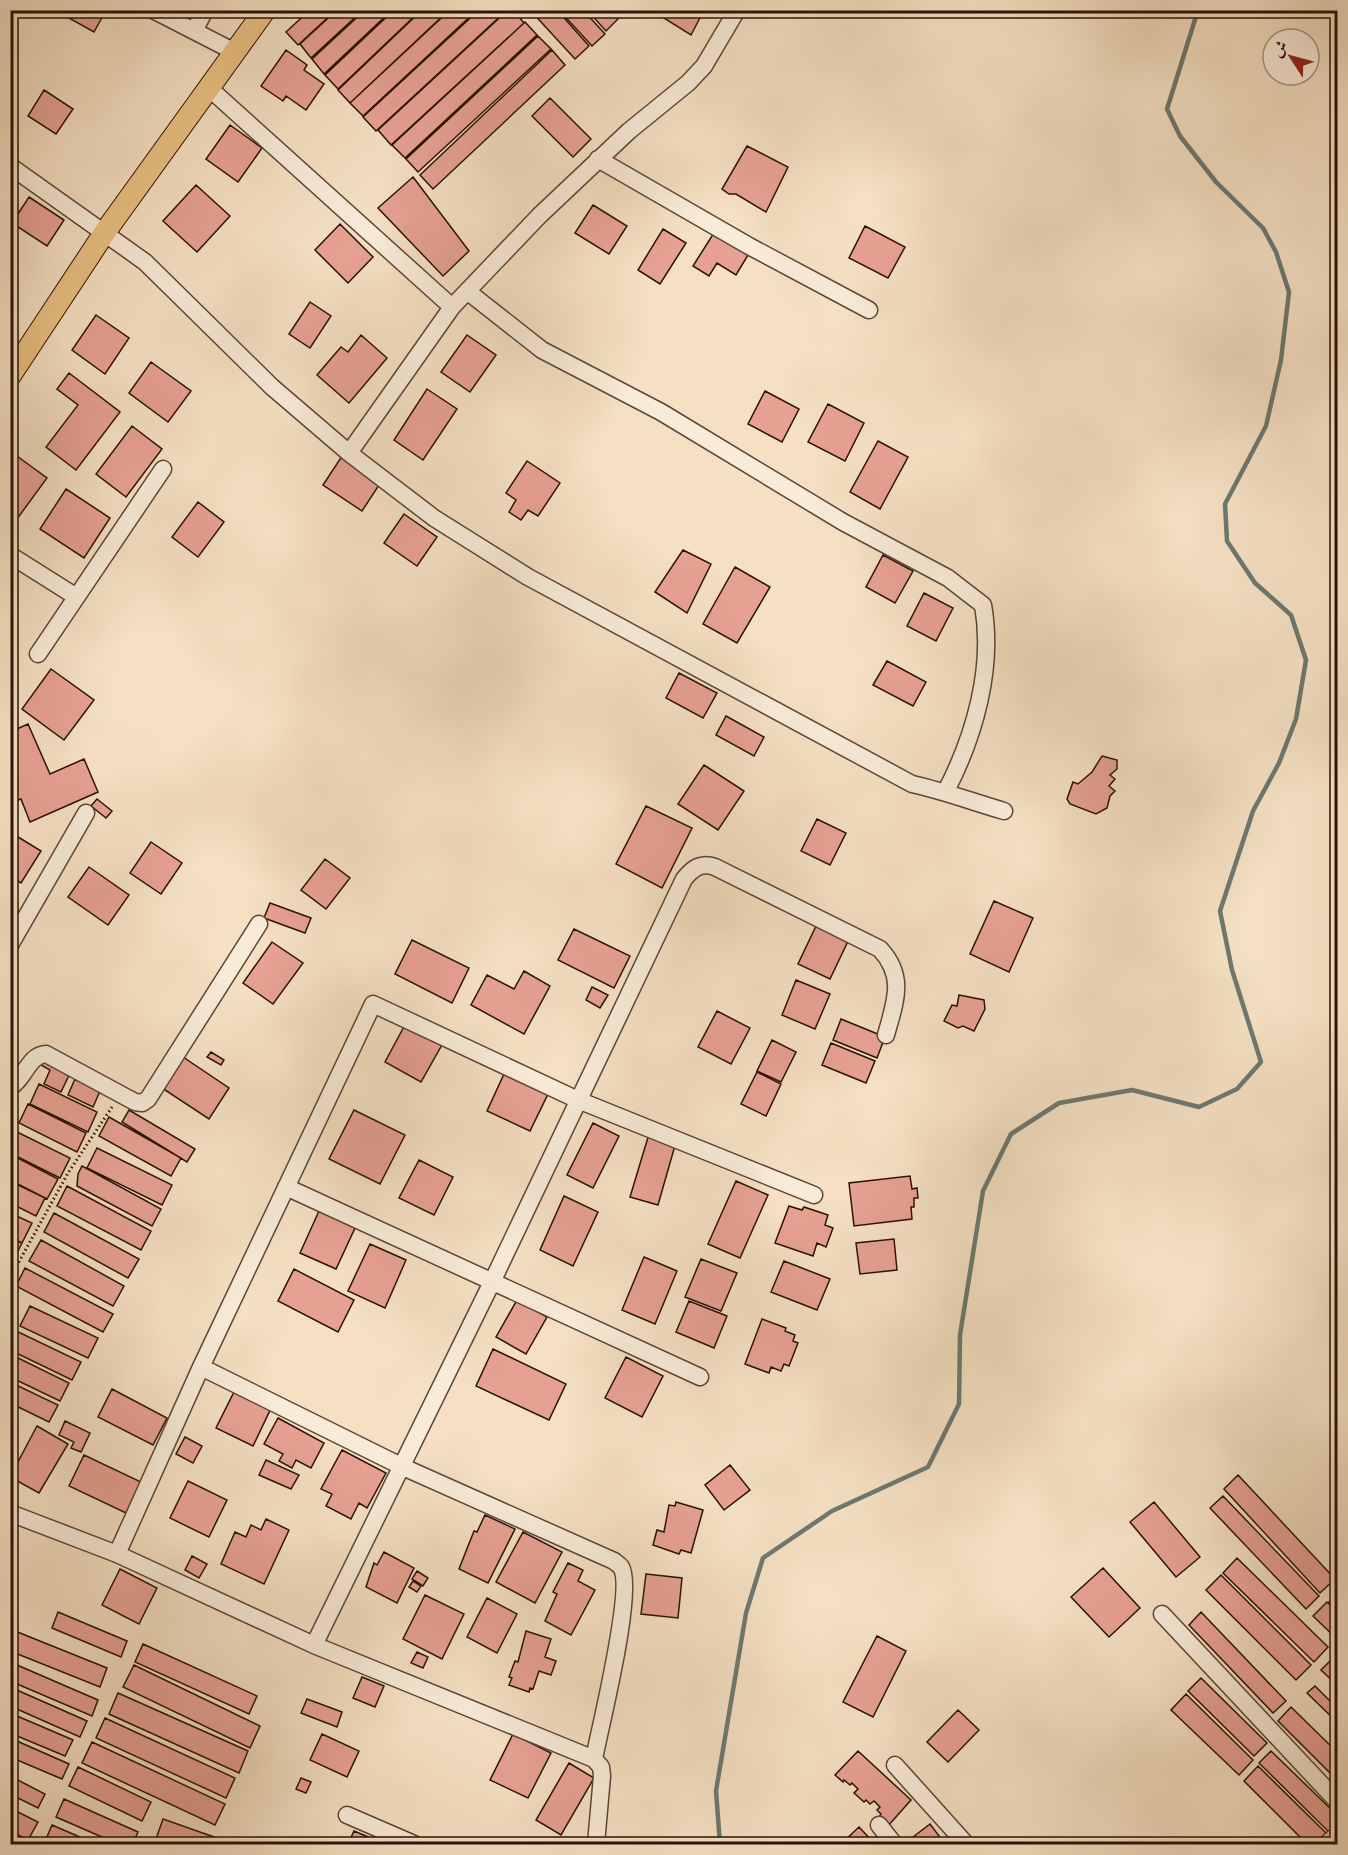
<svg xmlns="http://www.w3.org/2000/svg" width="1348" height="1855" font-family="'Libre Bodoni',Amiri,serif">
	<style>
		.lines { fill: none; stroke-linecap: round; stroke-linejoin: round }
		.stream { stroke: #6e7870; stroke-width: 4.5 }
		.building { fill: #e7a193; stroke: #2a1106; stroke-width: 1.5 }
		.minor-casing { stroke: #5d4535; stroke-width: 19 }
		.major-casing { stroke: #2a1106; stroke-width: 23 }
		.path { stroke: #2a1106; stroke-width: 3; stroke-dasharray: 1.5 3; stroke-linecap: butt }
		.minor { stroke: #f8ebd8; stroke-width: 16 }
		.major { stroke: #eac082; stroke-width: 21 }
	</style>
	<rect width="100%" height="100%" fill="#f5e0c3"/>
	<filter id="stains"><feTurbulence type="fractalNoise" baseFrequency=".00333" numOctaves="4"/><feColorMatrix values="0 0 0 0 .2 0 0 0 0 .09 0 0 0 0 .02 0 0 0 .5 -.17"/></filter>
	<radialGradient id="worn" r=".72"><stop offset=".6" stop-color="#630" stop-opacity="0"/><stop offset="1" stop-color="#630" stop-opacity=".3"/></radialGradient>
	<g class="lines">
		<path class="stream" d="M720,1844L716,1791L746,1613L763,1558L832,1511L928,1467L959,1404L960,1335L983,1191L1011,1134L1059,1103L1132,1090L1199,1107L1237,1089L1261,1062L1232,970L1220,911L1253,811L1279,763L1296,719L1306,660L1291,615L1255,583L1227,541L1225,504L1266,426L1281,360L1289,292L1276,252L1263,228L1216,182L1180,136L1167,109L1198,10"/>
	</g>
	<path class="building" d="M10,10H21L10,25Z
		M70,10H106L94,32L67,17Z
		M310,10H336L298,45L286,32Z
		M337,10H363L311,58L300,44Z
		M365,10H392L324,74L312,59Z
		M394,10H421L338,89L325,75Z
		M422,10H449L350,103L338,90Z
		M450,10H477L363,116L350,103Z
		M479,10H507L376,131L363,117Z
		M508,10H513L524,23L391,145L378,130Z
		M530,10H557L589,46L575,59Z
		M559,10H583L605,34L592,46Z
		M587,10H611L618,19L606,31Z
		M651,10H704L691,35Z
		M525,22L537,35L405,158L392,145Z
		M538,36L551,49L418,172L406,159Z
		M286,50L307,65L304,70L324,84L306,110L286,96L283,101L261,86Z
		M552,50L565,65L433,189L420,175Z
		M44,90L73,109L56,134L28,116Z
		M550,98L591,139L573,157L532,116Z
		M230,125L262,148L238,182L206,159Z
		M747,146L788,167L766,212L736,194H729L722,189Z
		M413,177L469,251L443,276L378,208Z
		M196,185L230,216L197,252L163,221Z
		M29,197L64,220L47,246L12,223Z
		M593,205L627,226L609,254L575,233Z
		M340,224L373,257L348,283L315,250Z
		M865,226L905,247L888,278L849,258Z
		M717,228L751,250L736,275L717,263L709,276L693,266Z
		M663,229L686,243L660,284L638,270Z
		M310,302L331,316L310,348L289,334Z
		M96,315L129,338L105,374L72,350Z
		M361,335L387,358L349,403L317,375L341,347L348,352Z
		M467,335L496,355L470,392L441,372Z
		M151,362L191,391L168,422L129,393Z
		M69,373L120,412L76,470L46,447L78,405L57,389Z
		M427,389L457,409L423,460L394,440Z
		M765,391L799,409L782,442L748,424Z
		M828,404L864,423L845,461L808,442Z
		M132,426L162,449L126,497L96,474Z
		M878,441L908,457L880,509L850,492Z
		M10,451L47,478L14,523L10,521Z
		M342,456L381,482L362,511L323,485Z
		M527,461L560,483L538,516L528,510L521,520L509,512L516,500L506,493Z
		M66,489L110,518L84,558L40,529Z
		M198,502L224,522L198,557L172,537Z
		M404,514L437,537L417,566L384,543Z
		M683,550L711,564L687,613L655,592Z
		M883,555L913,571L895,603L866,587Z
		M735,567L770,587L737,643L703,624Z
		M924,593L953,608L936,641L907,626Z
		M887,661L926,682L913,706L873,685Z
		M51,669L94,700L64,740L22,709Z
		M679,673L717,693L703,718L666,698Z
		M726,716L764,737L754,756L716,735Z
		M28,724L50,774L84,759L98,792L30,822L21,799L10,803V764L14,762L10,755V732Z
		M1102,756L1117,760V769L1110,775L1115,779L1109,786L1115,791L1110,796L1107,808L1096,814L1070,804L1067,799L1073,782L1078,784L1092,772Z
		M704,765L744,791L718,830L678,804Z
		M97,799L112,811L106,818L91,806Z
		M646,806L692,828L662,888L616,864Z
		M817,819L846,833L830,865L801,851Z
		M10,832L41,851L21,883L10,876Z
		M151,842L182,863L161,894L130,873Z
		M325,859L350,878L326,909L301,890Z
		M89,867L129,895L108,925L68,897Z
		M994,901L1033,918L1009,972L970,954Z
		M270,903L311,918L305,933L264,918Z
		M817,924L849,939L830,979L798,964Z
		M574,929L630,956L614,988L558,960Z
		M412,940L469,968L452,1003L395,974Z
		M272,942L303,963L273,1004L243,983Z
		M524,971L550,986L524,1034L471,1005L487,975L514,989Z
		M796,980L830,994L815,1029L782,1015Z
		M592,987L608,995L600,1008L586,1000Z
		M959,995L984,1000L985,1009L974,1031L963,1026L958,1028L944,1021L952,1005L957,1006Z
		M717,1011L750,1028L731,1064L698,1047Z
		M841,1019L885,1037L877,1058L833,1040Z
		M406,1023L443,1043L421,1082L385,1062Z
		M772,1040L796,1052L781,1082L757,1071Z
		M831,1043L875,1061L866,1083L822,1065Z
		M211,1052L224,1060L221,1065L207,1057Z
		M183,1057L229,1088L209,1119L162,1088Z
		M44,1058L71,1071L61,1092L44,1084L50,1070L41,1065Z
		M757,1072L781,1084L766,1116L741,1104Z
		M504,1074L548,1094L530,1131L487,1111Z
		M75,1079L100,1091L93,1107L68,1095Z
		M39,1084L97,1112L88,1132L30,1104Z
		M28,1104L86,1133L77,1152L19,1123Z
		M129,1110L195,1149L187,1162L122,1122Z
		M354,1110L405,1135L380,1184L329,1159Z
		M109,1117L181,1158L171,1176L99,1136Z
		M593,1123L619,1136L593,1188L567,1175Z
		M13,1130L70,1158L60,1178L10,1153Z
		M649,1134L676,1142L658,1205L630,1197Z
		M97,1148L172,1185L162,1205L87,1168Z
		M10,1154L58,1179L47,1199L10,1180Z
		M419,1160L453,1177L434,1215L399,1198Z
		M82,1166L161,1209L152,1226L77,1186L78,1174Z
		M910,1176L912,1189L917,1188L918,1198H914V1207H911L912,1219L854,1226L849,1183Z
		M10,1181L45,1198L36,1216L10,1203Z
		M736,1181L768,1195L740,1258L708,1244Z
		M67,1186L151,1231L141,1250L57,1206Z
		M564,1196L598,1212L573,1266L540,1250Z
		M789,1206L802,1210L804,1207L828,1215L825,1225L833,1228L826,1247L817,1243L813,1256L775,1243Z
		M319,1211L355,1228L336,1269L300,1253Z
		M10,1213L32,1223L22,1243L10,1237Z
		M54,1213L139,1259L128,1278L44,1232Z
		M10,1238L22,1243L12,1263L10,1262Z
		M894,1239L897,1270L860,1274L856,1243Z
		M41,1240L124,1286L113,1306L29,1261Z
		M370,1244L406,1260L385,1308L348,1291Z
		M644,1257L677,1271L655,1324L622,1310Z
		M701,1259L737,1273L721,1311L685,1297Z
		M784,1261L830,1279L817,1310L771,1292Z
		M25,1268L113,1314L103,1332L16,1286Z
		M294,1269L354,1300L338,1332L278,1301Z
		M517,1300L547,1317L526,1354L496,1337Z
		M689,1301L727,1316L714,1348L676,1332Z
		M30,1306L98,1338L88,1358L20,1326Z
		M762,1319L786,1328L785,1331L795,1335L793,1341L798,1343L789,1366L784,1364L781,1371L771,1367L769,1373L745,1364Z
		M10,1328L81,1362L72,1380L10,1350Z
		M493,1349L566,1384L549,1420L476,1386Z
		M10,1354L69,1383L60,1401L10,1377Z
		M626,1357L663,1376L642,1417L605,1398Z
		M10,1382L58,1405L49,1422L10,1403Z
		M236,1388L272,1406L253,1446L216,1428Z
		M112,1389L167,1418L153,1445L98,1417Z
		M278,1418L324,1443L311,1468L296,1460L292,1468L279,1461L283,1454L264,1444Z
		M65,1421L90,1433L81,1452L71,1448L74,1442L59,1435Z
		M37,1426L68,1444L39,1493L10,1477Z
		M185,1437L202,1446L193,1463L176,1454Z
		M342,1450L386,1473L367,1508L359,1503L351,1519L326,1506L332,1494L321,1489Z
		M84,1455L141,1482L126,1513L69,1486Z
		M266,1460L299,1475L291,1489L259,1475Z
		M730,1465L750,1490L724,1510L705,1485Z
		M1238,1475L1335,1579L1320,1593L1224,1489Z
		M188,1481L227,1500L209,1537L170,1518Z
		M1223,1496L1319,1596L1306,1609L1210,1508Z
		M676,1502L703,1510L691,1553L681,1550L679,1554L653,1545L657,1530L664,1532L669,1505L675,1506Z
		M1154,1502L1200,1557L1176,1577L1130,1522Z
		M485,1515L515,1529L488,1583L459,1569L474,1531L477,1532Z
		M266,1519L289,1530L264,1584L221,1564L235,1532L246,1537L251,1525L261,1530Z
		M523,1532L562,1552L535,1603L496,1582Z
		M384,1552L414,1568L397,1603L366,1587L374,1563L377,1565Z
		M192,1556L207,1564L199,1578L185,1570Z
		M1237,1558L1328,1647L1314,1662L1223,1573Z
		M568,1563L583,1570L578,1581L595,1590L571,1635L545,1621L557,1594L553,1592Z
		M1103,1568L1140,1608L1109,1637L1071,1597Z
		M120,1569L157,1588L139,1624L102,1605Z
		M417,1571L428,1578L423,1586L412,1579Z
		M646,1574L682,1578L678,1618L641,1614Z
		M1221,1575L1311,1665L1296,1680L1206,1590Z
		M413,1581L421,1586L417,1592L409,1587Z
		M10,1593L17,1595L11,1613H10Z
		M1338,1593V1612L1328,1603Z
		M425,1595L464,1614L442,1659L403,1639Z
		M487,1598L517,1614L497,1653L467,1637Z
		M1327,1602L1338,1612V1640L1313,1616Z
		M58,1612L127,1641L121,1657L52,1628Z
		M1201,1612L1286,1701L1273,1713L1189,1625Z
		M10,1629L107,1668L100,1687L10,1651Z
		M526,1631L551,1639L545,1657L556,1661L551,1675L539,1671L533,1689L530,1688L529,1692L509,1685L512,1678L509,1677L515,1661L518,1662Z
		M877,1636L906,1651L873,1717L843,1702Z
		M143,1644L257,1696L249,1714L135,1662Z
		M417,1652L428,1657L423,1668L411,1663Z
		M1335,1656L1338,1659V1686L1321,1670Z
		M10,1662L98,1700L92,1716L10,1681Z
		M134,1665L260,1726L250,1748L123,1687Z
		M362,1677L384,1686L375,1707L353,1698Z
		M1201,1678L1267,1743L1254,1756L1188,1691Z
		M1315,1686L1330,1701L1334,1696L1338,1699V1723L1307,1693Z
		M10,1687L87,1721L80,1737L10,1706Z
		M118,1693L248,1751L239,1773L109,1714Z
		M1186,1694L1253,1760L1239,1775L1171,1710Z
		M307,1699L342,1712L337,1727L301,1713Z
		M1291,1707L1338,1753V1781L1278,1721Z
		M958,1710L979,1730L948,1762L927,1742Z
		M10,1713L73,1740L65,1756L10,1733Z
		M105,1718L235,1778L226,1798L96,1738Z
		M322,1734L359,1751L347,1777L310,1760Z
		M513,1734L551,1753L528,1798L490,1780Z
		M10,1738L69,1764L62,1779L10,1757Z
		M92,1742L225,1804L215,1825L82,1763Z
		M858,1751L911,1800L888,1826L879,1817L881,1814L877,1810L880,1807L874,1801L870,1804L866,1800L864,1802L854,1793L858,1789L852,1783L850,1785L844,1780L843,1782L835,1775Z
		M1271,1751L1338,1816V1823L1329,1832L1259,1763Z
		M569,1763L594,1778L561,1835L536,1820Z
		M1258,1766L1327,1834L1317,1844H1307L1244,1781Z
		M78,1767L151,1802L142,1821L69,1786Z
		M10,1776L45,1794L38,1808L10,1794Z
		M301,1778L311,1782L306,1793L296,1789Z
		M64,1799L138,1832L133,1844H118L56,1817Z
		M10,1808L38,1822L28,1840L10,1831Z
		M163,1819L234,1844H171L156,1839Z
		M930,1824L945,1844H910L908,1841Z
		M52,1825L96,1844H44Z
		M859,1827L875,1844H841Z
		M354,1831L385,1844H348Z"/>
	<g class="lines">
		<g class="minor-casing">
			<path id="minor" d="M153,10L235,52
				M194,31L205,10
				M209,88L452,307
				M598,159L749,246L869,310
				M10,166L145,262L272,387L349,453L434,518L528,577L912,784C944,791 973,802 1004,811
				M467,291L542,350L661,412L843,522L948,578L983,605C994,667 975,735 946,791
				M349,453L452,307L540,215L629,131L688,83L704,66L737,10
				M10,555L75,596
				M38,654L163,469
				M10,945L86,813
				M10,1087C25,1079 28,1055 46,1054L135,1102L142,1103L148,1099L259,924
				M286,1187L700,1377
				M201,1367L403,1467L614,1561C616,1563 619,1564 621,1567C635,1589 600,1727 594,1759
				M10,1513L117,1554L314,1645L594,1759L601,1767L602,1776L596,1844
				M117,1554L201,1367L373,1004L578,1100L814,1195
				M1162,1614L1338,1802
				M314,1645L492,1282L684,879C693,868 701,862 715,867L880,949C906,977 895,1002 886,1035
				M895,1765L966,1844
				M347,1815L414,1844
				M879,1825L894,1844"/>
		</g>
		<g class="major-casing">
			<path id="major" d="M10,376L105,232L265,10
				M1330,1844L1338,1837"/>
		</g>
		<path class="path" d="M10,1278L68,1173L112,1107"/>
		<use href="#minor" class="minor"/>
		<use href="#major" class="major"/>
	</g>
	<rect width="1348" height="1855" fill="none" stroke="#f5e0c3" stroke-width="36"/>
	<rect x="12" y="12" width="1324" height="1831" fill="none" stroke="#2a1106" stroke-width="3"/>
	<rect x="18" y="18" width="1312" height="1819" fill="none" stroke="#2a1106" stroke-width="1.5"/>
	<g transform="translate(1291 57) rotate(306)"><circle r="28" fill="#f8ebd8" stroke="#a69484" stroke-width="1.5"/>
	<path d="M0-4.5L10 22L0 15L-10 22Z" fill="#8f2418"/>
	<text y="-9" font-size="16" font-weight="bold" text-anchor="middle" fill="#2a1106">ش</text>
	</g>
	<rect width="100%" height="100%" filter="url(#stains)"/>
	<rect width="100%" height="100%" fill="url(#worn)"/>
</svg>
